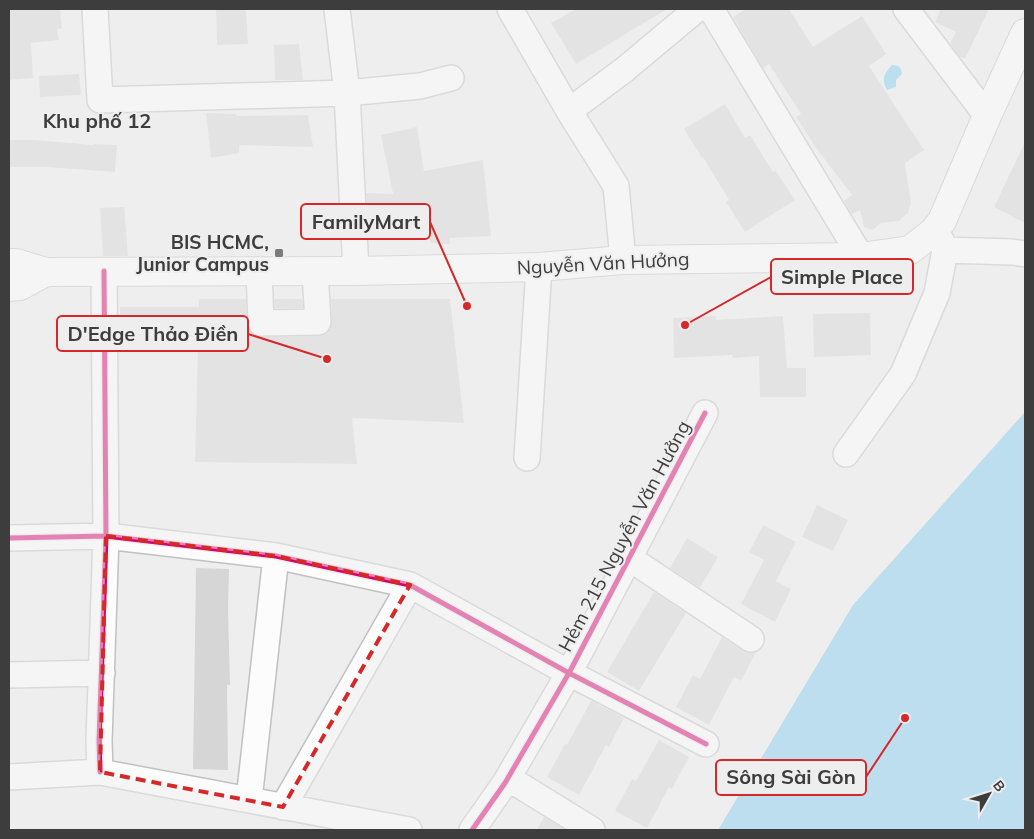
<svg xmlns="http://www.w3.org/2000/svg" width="1034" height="839" font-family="Mulish,sans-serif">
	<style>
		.water { fill: #7ec9ee }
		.building { fill: #d6d6d7 }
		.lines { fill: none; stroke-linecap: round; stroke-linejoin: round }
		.minor-casing { stroke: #c1c1c2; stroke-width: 28 }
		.major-casing { stroke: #c1c1c2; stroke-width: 30 }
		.minor { stroke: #fcfcfd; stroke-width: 25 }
		.major { stroke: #fcfcfd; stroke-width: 28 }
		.cycleway-casing { stroke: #eeeeef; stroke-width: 8 }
		.cycleway { stroke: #d6006c; stroke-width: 5 }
		.marked { fill: none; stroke: #d62828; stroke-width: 4; stroke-dasharray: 10 6; stroke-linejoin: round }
		.poi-dot { fill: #7b7b7b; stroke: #eeeeef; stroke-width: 2 }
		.labels { text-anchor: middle; stroke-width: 4; stroke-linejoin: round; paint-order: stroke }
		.poi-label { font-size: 19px; font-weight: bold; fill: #3d3d3d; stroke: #eeeeef; text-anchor: end }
		.street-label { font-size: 19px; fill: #3d3d3d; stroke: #eeeeef }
		.neighbourhood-label { font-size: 20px; font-weight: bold; fill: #3d3d3d; stroke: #eeeeef }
		.leader { fill: none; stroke: #d62828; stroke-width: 2 }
		.callout-dot { fill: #d62828; stroke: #eeeeef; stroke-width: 2 }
		.callout { fill: #eeeeef; stroke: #d62828; stroke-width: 2 }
		.callout-label { font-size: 20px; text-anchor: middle; font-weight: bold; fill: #3d3d3d }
	</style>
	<rect width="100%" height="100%" fill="#eeeeef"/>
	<path class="water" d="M892,65L898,66L901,69L902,74L896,80V87L887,90C881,79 884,74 892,65Z
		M1025,412V830H718L853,605Z"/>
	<path class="building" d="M9,9H60L62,28L57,29L59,40L31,43L33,78L9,80Z
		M216,9H246L248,44L217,45Z
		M576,9H667L576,64L551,23Z
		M746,9H789L813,47L862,16L886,54L869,66L924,150L905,163L911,203L908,213L899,221L881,223L873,230L864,227L860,210L852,214L844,201L852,195L819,152L796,117L801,114L769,64L763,68L733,17Z
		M941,9H989L965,59L959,56L950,43L956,32L935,22Z
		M299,44L303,80H275L274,45Z
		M79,74L81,95L40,97L39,76Z
		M725,104L745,138L750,135L773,172L776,171L795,200L745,232L726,202L729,200L703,157L702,158L684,129Z
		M206,113L236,114V116L308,115L313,147L239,145V153L211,158Z
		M417,127L424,171L483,160L491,236L449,238L450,244L431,243L430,239H400V236L369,237L366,193L393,194L381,135Z
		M9,140H35L93,145V144L117,145L115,172L45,167H9Z
		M1025,142V223L994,207Z
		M124,207L128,256H103L100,208Z
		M199,299H246L247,324L249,330L254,335L261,337L318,336L325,334L330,329L332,322L331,299H450L464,423L352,418L357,464L195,462L198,348H120V307H199Z
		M274,299H302L303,308H275Z
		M870,313L871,355L814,357L813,314Z
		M716,316V320L783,316L787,368H806V397H760L759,356L733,358L732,355L674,358L673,318Z
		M817,505L848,520L833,551L802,537Z
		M763,525L796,542L776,581L791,589L775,622L741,604L764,560L749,552Z
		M687,538L718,557L700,588L670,568Z
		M196,568L229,569L228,610L230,685H227L228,770L193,769Z
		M654,592L686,613L639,691L607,672Z
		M722,637L743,651L750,653L756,652L741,681L734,677L709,725L676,707L693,675L700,679Z
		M591,701L624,718L609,747L606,745L579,795L547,777L565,744L567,745Z
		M659,740L689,757L672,789L669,787L647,828L615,811L632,779L636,781Z
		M544,817L565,830H537Z"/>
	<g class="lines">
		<g class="minor-casing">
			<path id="minor" d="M95,9L100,100L347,93L420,86L451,78
				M337,9L347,93L356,271
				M510,9L569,111L616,186L623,260
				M711,9L861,257
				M906,9L987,116
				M569,111L624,70L697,9
				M937,236L941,240L945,250L1012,252L1025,254
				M259,271L261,323L318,322L315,271
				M846,454L903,374L937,293L945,250
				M527,458L539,267
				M9,538L106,536L276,556L410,585L569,673L706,744
				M629,558L751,639
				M9,675L102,673
				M100,772L99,741L106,536L104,271
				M9,777L100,772L409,830
				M508,778L592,830
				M249,800L276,556
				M283,807L410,585
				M472,830L505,783L569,673L705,413"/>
		</g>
		<g class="major-casing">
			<path id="major" d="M9,263H16L46,272L356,271L539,267L623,260L861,257L910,250L933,232L942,221L987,116L1025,33
				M9,287L20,286L46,272"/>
		</g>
		<use href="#minor" class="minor"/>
		<use href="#major" class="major"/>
		<g class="cycleway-casing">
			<path id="cycleway" d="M9,538L106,536L276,556L410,585L569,673L706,744
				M100,772L99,741L106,536L104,271
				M472,830L505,783L569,673L705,413"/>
		</g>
		<use href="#cycleway" class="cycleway"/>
	</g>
	<path d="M0 0H1034V839H0ZM106,536L276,556L410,585L283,807L100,772Z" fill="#eeeeef" fill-opacity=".55" fill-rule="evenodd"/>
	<path class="marked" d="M106,536L276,556L410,585L283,807L100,772Z"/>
	<rect class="poi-dot" x="274" y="248" width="10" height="10" rx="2.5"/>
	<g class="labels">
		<g class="poi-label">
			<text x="269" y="249">BIS HCMC,<tspan x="269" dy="22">Junior Campus</tspan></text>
		</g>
		<g class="street-label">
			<text transform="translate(603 263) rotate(-3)" y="7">Nguyễn Văn Hưởng</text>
			<text transform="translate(624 536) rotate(-62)" y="7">Hẻm 215 Nguyễn Văn Hưởng</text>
		</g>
		<g class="neighbourhood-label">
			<text x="97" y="128">Khu phố 12</text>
		</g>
	</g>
	<path class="leader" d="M467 306L430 222M685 325L771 277M327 359L248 334M905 718L866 777"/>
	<g class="callout-dot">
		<circle cx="467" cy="306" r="5"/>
		<circle cx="685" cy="325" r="5"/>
		<circle cx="327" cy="359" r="5"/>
		<circle cx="905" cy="718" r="5"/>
	</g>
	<g class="callout">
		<rect x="301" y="204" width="129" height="35" rx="5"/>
		<rect x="771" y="259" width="142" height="35" rx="5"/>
		<rect x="57" y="316" width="191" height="35" rx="5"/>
		<rect x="716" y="760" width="150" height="35" rx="5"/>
	</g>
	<g class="callout-label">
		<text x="366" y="229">FamilyMart</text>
		<text x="842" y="284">Simple Place</text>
		<text x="153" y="341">D'Edge Thảo Điền</text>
		<text x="791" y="784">Sông Sài Gòn</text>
	</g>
	<rect width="1034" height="839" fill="none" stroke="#3d3d3d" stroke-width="20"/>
	<g transform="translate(989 794) rotate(51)" stroke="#eeeeef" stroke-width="4" paint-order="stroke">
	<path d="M0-4L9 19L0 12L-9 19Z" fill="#3d3d3d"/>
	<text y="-8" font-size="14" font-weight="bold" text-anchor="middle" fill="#3d3d3d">B</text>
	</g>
</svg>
